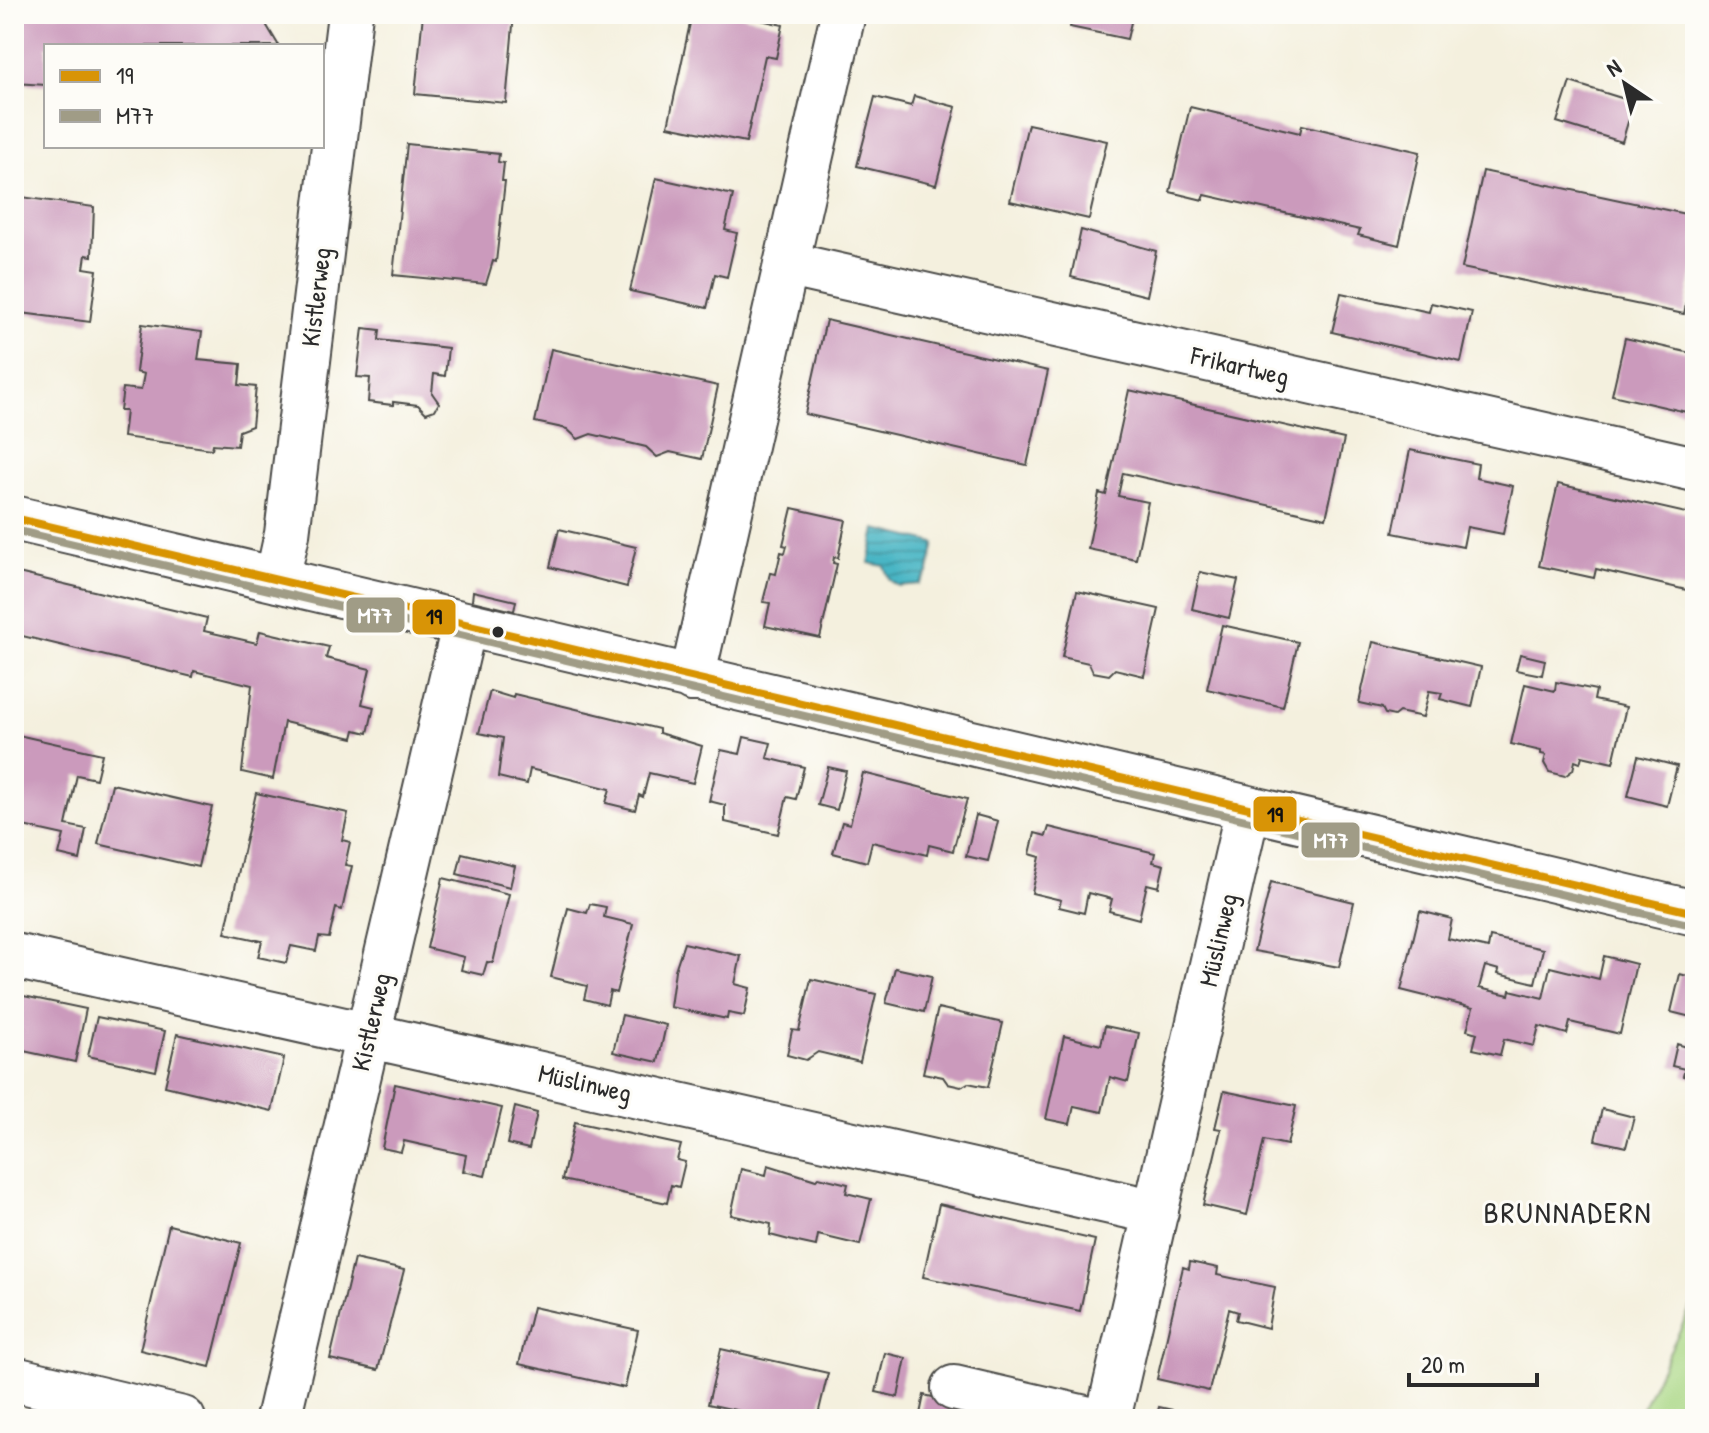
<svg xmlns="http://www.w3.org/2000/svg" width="1709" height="1433" font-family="'Patrick Hand',sans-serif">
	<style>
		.green { fill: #a9d784; stroke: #6a8158; stroke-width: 2 }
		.water { fill: url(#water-rules); stroke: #3a7078; stroke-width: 2 }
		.building { fill: #cb9abc }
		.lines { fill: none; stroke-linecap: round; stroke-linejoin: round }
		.minor-casing { stroke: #494946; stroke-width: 48 }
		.minor { stroke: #fff; stroke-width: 44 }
		.bus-1-casing { stroke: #fdfcf7; stroke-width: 14 }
		.bus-2-casing { stroke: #fdfcf7; stroke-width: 14 }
		.bus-1 { stroke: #d89406; stroke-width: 8 }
		.bus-2 { stroke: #a09c86; stroke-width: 8 }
		.bus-dot { fill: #2b2b2b; stroke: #fdfcf7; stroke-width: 3 }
		.labels { text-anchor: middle; stroke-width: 6; stroke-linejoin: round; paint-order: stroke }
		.street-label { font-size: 26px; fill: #2b2b2b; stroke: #fdfcf7 }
		.quarter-label { font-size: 30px; letter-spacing: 2px; fill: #2b2b2b; stroke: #fdfcf7 }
		.line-badge { stroke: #fdfcf7; stroke-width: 3 }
		.badge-label { font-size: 22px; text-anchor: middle; font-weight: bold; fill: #fff }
		.pale-badge-label { font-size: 22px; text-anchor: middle; font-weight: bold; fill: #111 }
	</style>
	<defs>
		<pattern id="water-rules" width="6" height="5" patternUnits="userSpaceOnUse" patternTransform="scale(2)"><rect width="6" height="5" fill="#49b6c5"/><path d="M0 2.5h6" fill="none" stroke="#3d94a0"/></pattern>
	</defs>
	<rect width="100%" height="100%" fill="#fdfcf7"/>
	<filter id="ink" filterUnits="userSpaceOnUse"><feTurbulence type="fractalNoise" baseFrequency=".0125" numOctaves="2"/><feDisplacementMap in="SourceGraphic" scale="16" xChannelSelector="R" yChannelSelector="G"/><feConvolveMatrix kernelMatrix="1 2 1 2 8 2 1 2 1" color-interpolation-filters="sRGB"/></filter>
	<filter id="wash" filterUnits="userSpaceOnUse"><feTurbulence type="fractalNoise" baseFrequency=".006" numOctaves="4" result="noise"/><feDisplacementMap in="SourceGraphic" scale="32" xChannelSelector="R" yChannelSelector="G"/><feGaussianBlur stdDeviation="1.8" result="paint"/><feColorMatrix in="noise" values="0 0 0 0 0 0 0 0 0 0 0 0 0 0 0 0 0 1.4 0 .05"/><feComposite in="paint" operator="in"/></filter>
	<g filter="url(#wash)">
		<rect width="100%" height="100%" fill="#f4f0de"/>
		<path class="green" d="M1695,1299V1419H1637Z"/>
		<path class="water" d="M876,529L935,543L928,573L919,584L898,586L890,580L884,566L869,563Z"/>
		<g id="blocks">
			<path class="building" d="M24,14H134L133,18L145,20L152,14H268L267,26L279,46H46V85L14,83V60L19,61Z
				M423,14H514L506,103L415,94Z
				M692,14H735L783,25L776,58L765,56L746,142L668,126Z
				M1052,14H1133L1127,39L1070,27L1071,23L1051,19Z
				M1570,82L1634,102L1622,142L1557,122Z
				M914,96L956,107L936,185L857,166L875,97L911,106Z
				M1190,107L1300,133L1302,125L1420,152L1399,245L1358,235L1360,230L1205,195L1203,200L1170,192Z
				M1028,124L1107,141L1089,219L1010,201Z
				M407,144L499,154L498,162L504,163L502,181H505L496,262L493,261L486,284L393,275Z
				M1483,171L1695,216V262L1684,314L1462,268Z
				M656,178L733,195L725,230L737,233L727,277L715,274L707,308L630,291Z
				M14,196L94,207L92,256L86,255L84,268L97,270L90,322L14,312Z
				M1081,230L1156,251L1147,296L1071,277Z
				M1341,293L1429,312L1431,303L1472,312L1461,362L1332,332Z
				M826,320L1048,371L1027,465L805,414Z
				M142,324L202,332L198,360L241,364L239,385L256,387L252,426L239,431L237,446L213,444L212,449L123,437L126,411H120L123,388L141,390L144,374L136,372Z
				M363,328L380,330L379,340L448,348L445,376L434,374L432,393L439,403L435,410L426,413L418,405L393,402V405L368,402L370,378L357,377Z
				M1625,338L1695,354V414L1612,395Z
				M551,349L718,386L702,459L670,452L657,457L646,447L591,434L578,439L567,429L535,422Z
				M1129,390L1344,439L1326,518L1123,473L1118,496L1148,502L1136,559L1088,549L1099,493L1106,495Z
				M1410,450L1478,464L1476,478L1513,486L1503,534L1467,527L1463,547L1393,533Z
				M1558,484L1695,515V592L1596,569L1594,578L1539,566Z
				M792,508L846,520L838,558L834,557L833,563L837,564L820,638L765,626L770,603L763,602L770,573L776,574L781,552L785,553L787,546L783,545Z
				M559,529L636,547L627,587L550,567Z
				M14,572L207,618L204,631L257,643L260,631L329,647L326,658L370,669L362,704L374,707L368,733L355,730L353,738L284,722L273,779L242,772L252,685L194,671L193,677L14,634Z
				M1200,572L1238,580L1229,618L1192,609Z
				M473,591L516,601L514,611L472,601Z
				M1077,591L1159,609L1144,676L1115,669L1109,675L1093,672L1089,663L1062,657Z
				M1222,625L1298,642L1283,707L1207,689Z
				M1373,642L1481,667L1472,707L1440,699L1442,693L1429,691L1423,717L1399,712L1394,716L1385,714L1382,708L1359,703Z
				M1520,654L1545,660L1542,675L1516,670Z
				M1556,682L1596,690L1594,700L1626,707L1613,763L1582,756L1580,763L1575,761L1573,770L1565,776L1549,772L1544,763L1546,755L1541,754V751L1511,744L1525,684L1555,691Z
				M490,691L513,698L514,694L659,729V733L702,746L693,783L649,773L643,797L639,795L635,810L606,803L610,789L530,769L527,784L498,777L503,738L479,733Z
				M18,735L102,754L96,779L77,775L66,825L86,829L80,860L59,855L64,835L14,824V753Z
				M744,737L771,743L767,758L804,767L796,799L787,797L778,834L725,822V805L709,801L721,750L740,754Z
				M1638,756L1677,766L1667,806L1628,796Z
				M828,767L846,771L837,810L818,805Z
				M863,773L967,799L953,851L929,845L927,855L872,842L867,862L833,853L842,822L850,824Z
				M112,784L212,807L198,867L98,844Z
				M256,793L348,813L342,840L350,842L345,865L352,866L342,910L336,908L329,938L319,937L316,951L291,946L286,963L258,957L262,941L225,933Z
				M976,815L998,821L988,861L966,856Z
				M1049,827L1155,853L1153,862L1164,865L1159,887L1147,884L1139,919L1109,911L1112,899L1088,893L1084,913L1059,907L1061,900L1032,893L1040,857L1030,854L1035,833L1046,836Z
				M462,853L515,866L510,887L457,874Z
				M443,878L509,894L493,963L487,962L483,975L461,970L464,957L427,948Z
				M1271,882L1354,902L1339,967L1254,951Z
				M590,904L606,907L604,917L633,924L616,993L610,991L607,1005L584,999L587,986L551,977L568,908L587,913Z
				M1420,911L1452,919L1448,939L1488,948L1490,937L1543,949L1535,983L1498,974L1499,970L1485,966L1479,988L1509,995L1510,990L1543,998L1550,967L1599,979L1604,956L1636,964L1620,1034L1570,1022L1567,1034L1539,1026L1534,1046L1504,1039L1500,1055L1473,1049L1477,1033L1467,1030L1473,1008L1401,990Z
				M684,943L741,956L735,984L750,988L744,1016L728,1013L727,1019L670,1007L675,970Z
				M895,968L932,976L924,1012L886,1003Z
				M1680,974L1695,978V1018L1671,1012Z
				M811,979L876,994L860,1062L818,1052L806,1060L787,1055L792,1030L799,1031Z
				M14,994L86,1009L75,1062L14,1049Z
				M938,1008L1003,1023L988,1087L968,1083L961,1087L948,1084L943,1077L923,1073Z
				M622,1015L666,1025L658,1062L613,1052Z
				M97,1017L165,1031L156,1071L88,1056Z
				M1694,1020H1695V1079L1683,1076L1685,1069L1672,1066L1677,1044L1690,1048Z
				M1105,1026L1139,1033L1128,1082L1110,1077L1102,1112L1074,1106L1070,1124L1046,1119L1064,1036L1101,1045Z
				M177,1034L284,1058L272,1111L165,1086Z
				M395,1084L502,1108L485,1176L463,1171L466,1155L404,1141L401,1152L382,1148Z
				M1224,1091L1296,1106L1287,1145L1264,1140L1247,1215L1203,1205L1221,1129L1215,1128Z
				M515,1107L537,1113L529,1149L507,1144Z
				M1602,1109L1634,1117L1626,1147L1595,1140Z
				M575,1122L681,1145L677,1160L685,1162L679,1187L671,1185L667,1203L562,1180Z
				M768,1165L816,1180L819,1177L848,1184L846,1193L871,1199L860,1245L818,1235L816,1246L793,1241L770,1235L771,1224L731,1215L741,1169L766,1175Z
				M939,1204L1095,1240L1080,1311L923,1277Z
				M169,1225L241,1243L210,1367L140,1350Z
				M354,1259L404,1270L378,1370L330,1359Z
				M1190,1262L1218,1268L1217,1275L1275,1287L1268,1328L1236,1320L1238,1312L1229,1309L1209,1391L1157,1379L1183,1267L1189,1269Z
				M533,1307L638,1330L625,1388L519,1364Z
				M721,1349L828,1373L817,1419H739L740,1411L708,1404Z
				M885,1353L906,1358L898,1397L876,1392Z
				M924,1395L966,1405L1024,1419H919Z
				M1159,1407L1209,1418V1419H1156Z"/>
		</g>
	</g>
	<g filter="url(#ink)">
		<use href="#blocks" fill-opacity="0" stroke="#494946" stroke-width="2"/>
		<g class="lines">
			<g class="minor-casing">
				<path id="minor" d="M786,264L1695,469
					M14,518L1695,913
					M277,580L287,534L350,14
					M692,679L843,14
					M14,956L1156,1212
					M14,1379L183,1419
					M954,1388L1089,1419
					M278,1419L464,626
					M1108,1419L1248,808"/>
			</g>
			<use href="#minor" class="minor"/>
			<g class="bus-1-casing">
				<path id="bus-1" d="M14,518L1695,913"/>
			</g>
			<g class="bus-2-casing">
				<path id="bus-2" d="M14,530L1692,925"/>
			</g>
			<use href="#bus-1" class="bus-1"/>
			<use href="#bus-2" class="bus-2"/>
		</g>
	</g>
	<circle class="bus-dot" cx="498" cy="632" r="7"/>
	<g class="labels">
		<g class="street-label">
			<text transform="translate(316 297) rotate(-83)" y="9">Kistlerweg</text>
			<text transform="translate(1240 366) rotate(13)" y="9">Frikartweg</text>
			<text transform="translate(1218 940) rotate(-77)" y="9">Müslinweg</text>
			<text transform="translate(371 1022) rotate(-77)" y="9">Kistlerweg</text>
			<text transform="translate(585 1083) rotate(13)" y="9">Müslinweg</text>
		</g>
		<g class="quarter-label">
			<text x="1568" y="1223">BRUNNADERN</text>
		</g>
	</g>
	<g class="line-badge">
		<rect x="345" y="596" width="61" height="38" rx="8" fill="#a09c86"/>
		<rect x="411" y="598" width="46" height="38" rx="8" fill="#d89406"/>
		<rect x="1252" y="795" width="46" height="38" rx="8" fill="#d89406"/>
		<rect x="1300" y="821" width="61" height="38" rx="8" fill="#a09c86"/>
	</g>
	<g class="badge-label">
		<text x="375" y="623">M77</text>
		<text x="1331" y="848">M77</text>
	</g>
	<g class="pale-badge-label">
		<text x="434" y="624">19</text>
		<text x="1275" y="822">19</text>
	</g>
	<rect width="1709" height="1433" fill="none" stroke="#fdfcf7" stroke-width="48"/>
	<rect x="44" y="44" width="280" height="104" fill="#fdfcf7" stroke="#a9a8a5" stroke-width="2"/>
	<rect x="60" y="70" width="40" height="12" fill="#d89406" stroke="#a9a8a5" stroke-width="2"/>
	<text x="116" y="84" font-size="24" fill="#2b2b2b">19</text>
	<rect x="60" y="110" width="40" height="12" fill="#a09c86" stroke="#a9a8a5" stroke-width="2"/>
	<text x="116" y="124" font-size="24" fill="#2b2b2b">M77</text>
	<g transform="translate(1625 84) rotate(325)" stroke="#fdfcf7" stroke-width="6" paint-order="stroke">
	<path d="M0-6L14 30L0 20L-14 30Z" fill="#2b2b2b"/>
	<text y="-12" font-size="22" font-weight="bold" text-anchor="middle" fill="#2b2b2b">N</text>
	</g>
	<path d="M1409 1373v12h128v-12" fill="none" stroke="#2b2b2b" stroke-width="4"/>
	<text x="1421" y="1373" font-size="24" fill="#2b2b2b" stroke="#fdfcf7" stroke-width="6" paint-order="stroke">20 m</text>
</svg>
